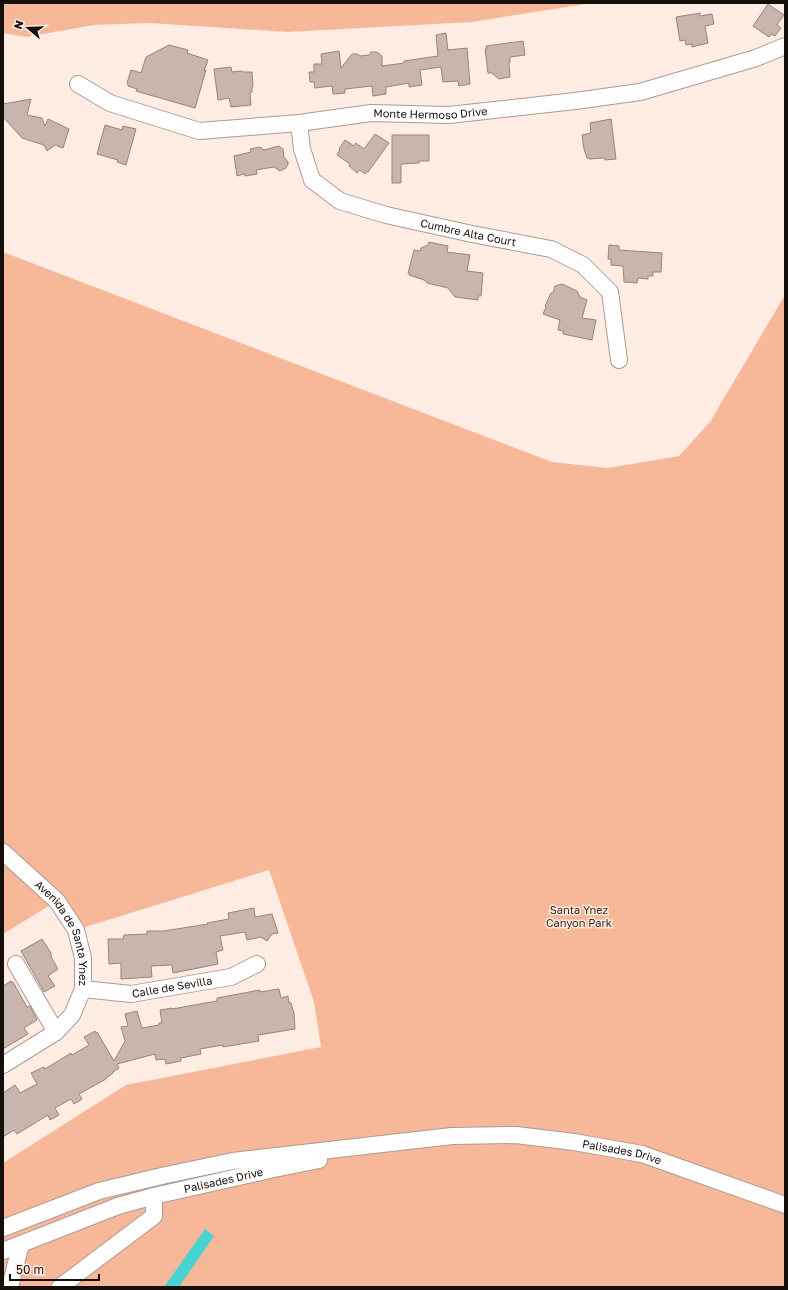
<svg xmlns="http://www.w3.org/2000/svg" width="788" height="1290" font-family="'Golos Text',sans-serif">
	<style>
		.green { fill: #f7b899 }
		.water { fill: #47d3d2 }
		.building { fill: #c8b6ae; stroke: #96857d }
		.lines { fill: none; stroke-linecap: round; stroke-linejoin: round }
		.minor-casing { stroke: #ac9b93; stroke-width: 18 }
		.minor { stroke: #fff; stroke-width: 16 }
		.labels { text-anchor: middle; stroke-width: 3; stroke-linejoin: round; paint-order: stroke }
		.street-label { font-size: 11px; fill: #150f0c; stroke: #ffece3 }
		.park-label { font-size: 11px; fill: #452412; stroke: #ffece3 }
	</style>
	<rect width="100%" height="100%" fill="#ffece3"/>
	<path class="green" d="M3,3H592L472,22L288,32L149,23L94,25L26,37L3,33Z
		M3,252L552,462L608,468L679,456L710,422L785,295V1287H3V1163L126,1085L321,1047L314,1002L269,870L76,930L57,901L3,934Z"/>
	<path class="water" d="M205,1229L214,1236L179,1287H164Z"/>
	<path class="building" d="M768,4L784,15L777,25L781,28L775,36L771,34L769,37L753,26Z
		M700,13V16L712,14L714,24L705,26L708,43L692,47V44L686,45L685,40L680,41L676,17Z
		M446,33L448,50L467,48L470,84L459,86L458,81L443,82L441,67L420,70L422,85L409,87V83L386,87V94L373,96L372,86L345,89V93L333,94L332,86L315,88L314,82H310L309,72H314V64H322L321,54L339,51L341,68L352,54H358L360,56L369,55L371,52H377L382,56V66L404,63V61L438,56L436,35Z
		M523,41L525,55L510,57V62L509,63L510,77L499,79L492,73H488L485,49H487L486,46Z
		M169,45L188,50L187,53L208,60L204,71L206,70L195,108L136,91L137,89L128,86V84L127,83L131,70L141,73L146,57Z
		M231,67L232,72L242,71L243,72H252L253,87H252V92L250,93L251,105L231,107L229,98L218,100L214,69Z
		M31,99L27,115L42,118L45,126L48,119L69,129L63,148L55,145L47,151L44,145L22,138L3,117V104Z
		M611,119L616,159L605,160L604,158L589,159V158H587L584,149L582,135L591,133L590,123Z
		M105,125L122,130L123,126L136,129L126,165L117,162L118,160L97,154Z
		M375,134L389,143L368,172L367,171L365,174L360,170L357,173L349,166L350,164L337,155L340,150L339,149L345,140L354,146L356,143L364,149Z
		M392,135H429V161H419V163L401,164V183H392Z
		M279,146L283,149L284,157L288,162V164L286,168L280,171L274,167L256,170L257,174L245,176L244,174L237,176L234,156L251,152L250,149L260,147L264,150Z
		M429,242L448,246L447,252L470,255L467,271L483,273L481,296H478V300L455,297L448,288L427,283L424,280L409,275L410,273H408L414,250L420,251L421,248L428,245Z
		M609,245L619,246V250L662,253L661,272H653V276H648V279L638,278L637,283L624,282L623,266L611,265V259H608Z
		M562,284L577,291L580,297L587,300L582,318L596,320L592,340L563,334V331L558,330L560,320L543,314L546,307L545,306L551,293H553L555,286Z
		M254,908L255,917L272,914L278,933L272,934L267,941L261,937L247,940L245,932L220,936L223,950L216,952L218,964L173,973L172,965L151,966L152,977L121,979V963L109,964L108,939H123L124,935L147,934V931H164L208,924L207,923L229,919L228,913Z
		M42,939L51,953V957L58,969L48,976L55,986L44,992L21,951Z
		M11,981V983L13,982L27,1007L30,1006L37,1020L24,1028L28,1034L3,1049V986Z
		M279,989L281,998L288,996L289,1003H291L294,1013L295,1029L258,1035L259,1041L223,1047V1045L200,1049L201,1054L181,1058V1061L166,1064L165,1059L156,1060L155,1054L117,1064L119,1068L113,1072V1073L106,1078V1079L79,1094L82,1099L74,1104L71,1099L55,1108L59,1115L50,1120L48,1115L17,1134L14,1130L3,1137V1093L15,1085L20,1093L37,1084L31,1073L44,1067L45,1069L71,1053L72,1055L89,1045L84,1037L95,1031L96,1033L97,1032L114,1061L125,1041L121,1027L128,1026L125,1014L137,1011L142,1028L159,1025V1023H162L160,1010L172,1008V1009L217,1001V998L260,990V992Z"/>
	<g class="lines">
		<g class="minor-casing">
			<g id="minor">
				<path id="s1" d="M78,84L110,103L199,131L299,123L371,113L449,115L575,101L640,92L756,58L785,46"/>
				<path id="s2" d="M299,123L302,149L312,180L340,201L386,215L472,234L551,249L583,265L610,292L619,360"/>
				<path id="s3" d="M3,852L57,901L76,930L83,958V989L72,1015L56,1032L3,1065"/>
				<path d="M16,964L56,1032"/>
				<path id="s4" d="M83,989L131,994L231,977L257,964"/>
				<path id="s5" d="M3,1228L99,1191L166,1175L233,1161L452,1136L516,1135L574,1142L642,1154L785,1205"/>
				<path id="s6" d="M3,1251L118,1206L154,1196L274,1169L319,1160"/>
				<path d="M10,1287L21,1244"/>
				<path d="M60,1287L154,1216V1196"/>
			</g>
		</g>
		<use href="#minor" class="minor"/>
	</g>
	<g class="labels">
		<g class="street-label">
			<text dy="4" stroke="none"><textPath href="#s1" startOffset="363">Monte Hermoso Drive</textPath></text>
			<text dy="4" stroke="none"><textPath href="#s2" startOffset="226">Cumbre Alta Court</textPath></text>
			<text dy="4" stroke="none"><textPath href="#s3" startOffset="105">Avenida de Santa Ynez</textPath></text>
			<text dy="4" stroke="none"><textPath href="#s4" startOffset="90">Calle de Sevilla</textPath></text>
			<text dy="4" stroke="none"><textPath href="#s5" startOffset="632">Palisades Drive</textPath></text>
			<text dy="4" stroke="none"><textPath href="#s6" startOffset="232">Palisades Drive</textPath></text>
		</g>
		<g class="park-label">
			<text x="579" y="914">Santa Ynez<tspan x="579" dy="13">Canyon Park</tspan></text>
		</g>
	</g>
	<rect width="788" height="1290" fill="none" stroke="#150f0c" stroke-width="8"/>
	<g transform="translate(28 28) rotate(289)" stroke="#ffece3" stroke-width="3" paint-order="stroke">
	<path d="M0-3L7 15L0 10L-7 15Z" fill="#150f0c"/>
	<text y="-6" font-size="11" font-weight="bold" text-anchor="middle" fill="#150f0c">N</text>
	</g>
	<path d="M10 1274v6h89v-6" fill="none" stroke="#150f0c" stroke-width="2"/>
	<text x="16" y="1274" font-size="12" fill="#150f0c" stroke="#ffece3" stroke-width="3" paint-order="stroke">50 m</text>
</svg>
